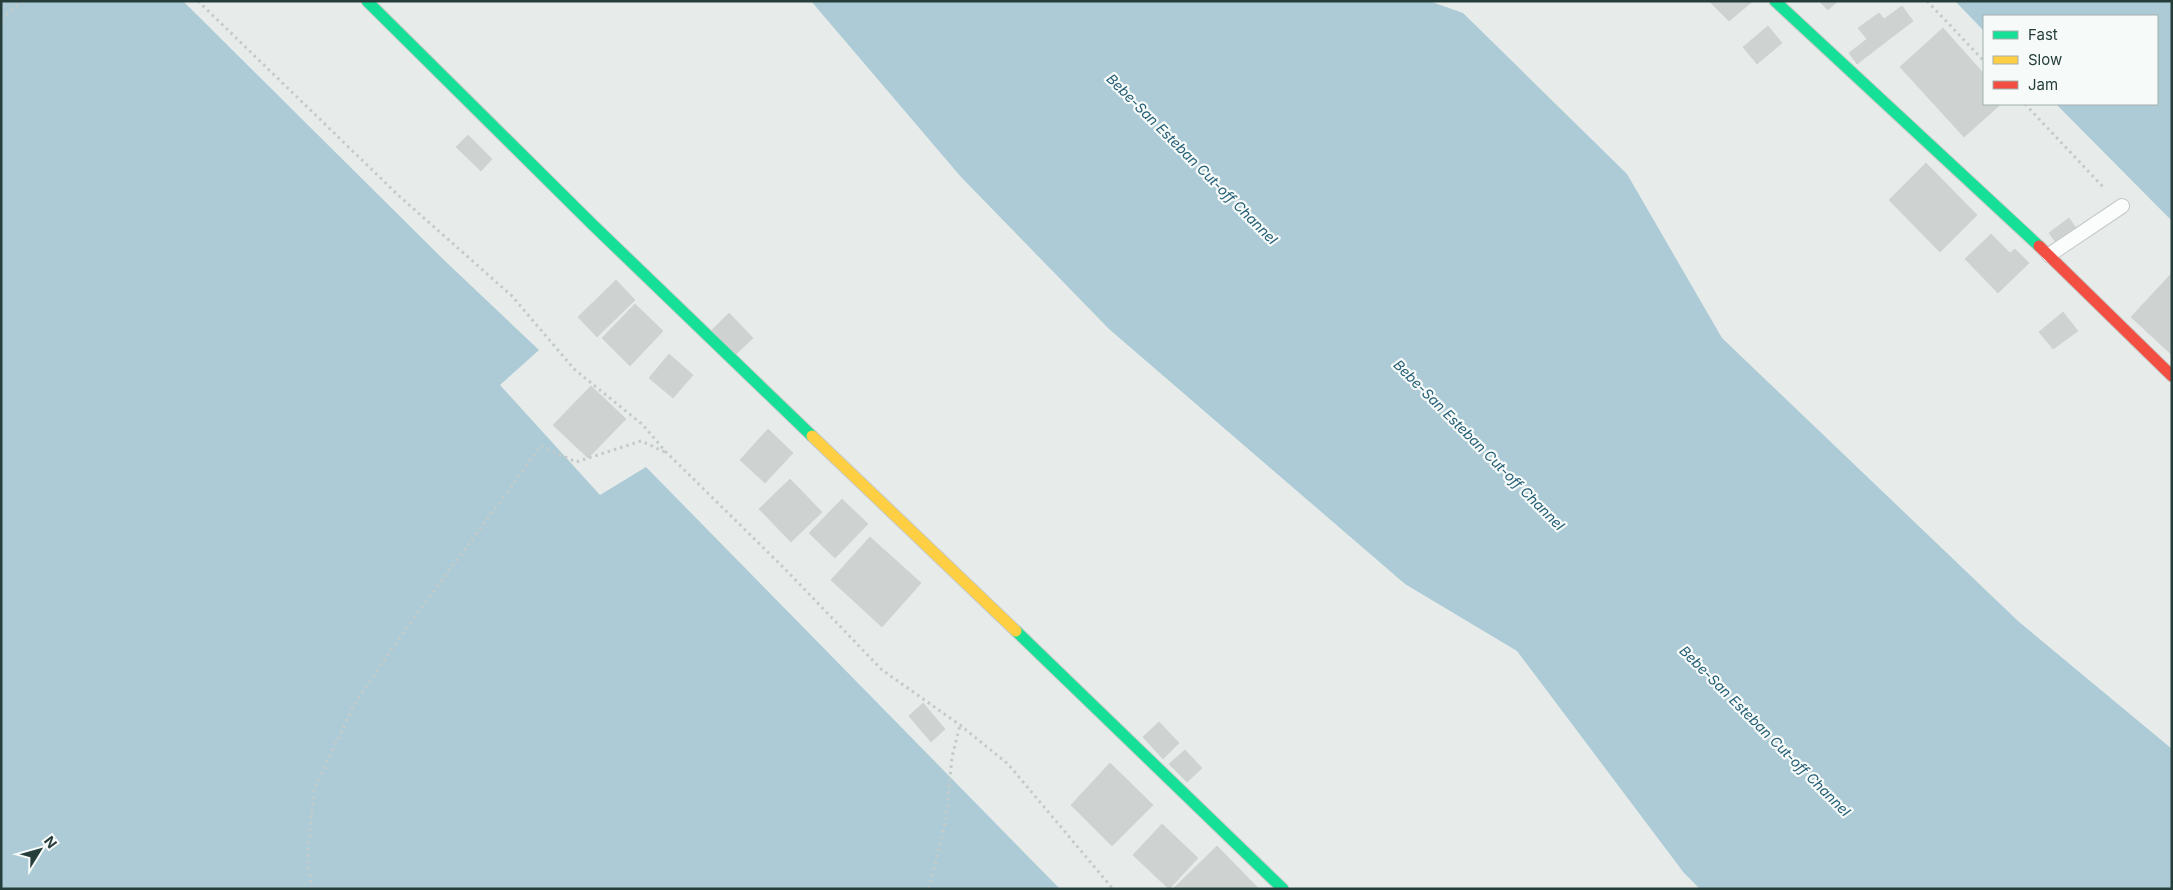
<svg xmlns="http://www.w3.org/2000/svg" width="2173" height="890" font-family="Inter,sans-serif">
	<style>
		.water { fill: #accbd6 }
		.building { fill: #ced3d1; stroke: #d0d5d3 }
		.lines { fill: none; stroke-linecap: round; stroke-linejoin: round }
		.lane-casing { stroke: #c4c9c7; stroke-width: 16 }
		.fast-casing { stroke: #c4cac8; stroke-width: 13 }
		.slow-casing { stroke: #c4cac8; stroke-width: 13 }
		.jam-casing { stroke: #c4cac8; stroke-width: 13 }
		.path { stroke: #c3cbca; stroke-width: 3; stroke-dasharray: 2.5 4; stroke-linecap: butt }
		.lane { stroke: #fbfcfc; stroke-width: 14 }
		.fast { stroke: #16e098; stroke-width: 11 }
		.slow { stroke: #ffcf43; stroke-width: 11 }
		.jam { stroke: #f24e42; stroke-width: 11 }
		.labels { text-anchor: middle; stroke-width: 4.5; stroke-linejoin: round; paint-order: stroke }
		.water-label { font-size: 14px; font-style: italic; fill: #245e76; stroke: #f6faf8 }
	</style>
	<rect width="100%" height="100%" fill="#e7ecea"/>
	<path class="water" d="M1,1H183L445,261L539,350L500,385L600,495L646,467L1060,889H1Z
		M811,1H1429L1463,13L1627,174L1722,338L2018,621L2172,749V889H1700L1684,873L1517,651L1405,584L1109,329L961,177Z
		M1955,1H2172V221L2056,104H2157V16H1984V31Z"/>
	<path class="building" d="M1709,1H1753L1729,21Z
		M1819,1H1838L1828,10Z
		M1902,6L1913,21L1857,64L1849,53L1867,39L1858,28L1879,13L1884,19Z
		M1768,26L1782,43L1757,64L1743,47Z
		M1943,28L1984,74V104H2001L1964,137L1900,67Z
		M468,135L492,159L481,171L456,147Z
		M1926,163L1977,215L1940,252L1889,200Z
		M2069,218L2078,231L2058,245L2049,233Z
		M1991,234L2010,253L2015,249L2029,263L1998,293L1965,259Z
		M2172,273V355L2131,317Z
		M616,280L635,300L597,337L578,317Z
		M635,304L663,331L630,366L602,338Z
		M2063,312L2078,331L2053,349L2039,332Z
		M729,313L753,338L736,354L712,330Z
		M669,354L693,375L673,398L649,378Z
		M591,386L626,419L588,458L553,425Z
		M768,429L793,453L765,483L740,460Z
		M790,479L822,512L791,542L759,509Z
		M842,499L868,524L835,558L809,533Z
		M870,537L921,583L882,627L831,580Z
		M923,703L945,729L931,742L909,716Z
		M1159,722L1179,743L1163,759L1143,737Z
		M1185,750L1202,768L1187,782L1169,764Z
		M1110,763L1153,805L1112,846L1071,805Z
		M1162,824L1198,858L1169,889L1133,855Z
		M1217,846L1259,889H1173Z"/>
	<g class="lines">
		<g class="lane-casing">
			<path id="lane" d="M2049,255L2122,206"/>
		</g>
		<g class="fast-casing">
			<path id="fast" d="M367,1L594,226L812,436
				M1775,1L2039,246
				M1016,631L1283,889"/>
		</g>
		<g class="slow-casing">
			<path id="slow" d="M812,436L1016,631"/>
		</g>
		<g class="jam-casing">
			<path id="jam" d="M2039,246L2172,376"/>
		</g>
		<path class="path" d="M198,1L398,195L512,296L574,369L643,425L666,452L787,571L882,670L960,725L1008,764L1113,889
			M1927,1L1984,61
			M2170,1L2172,8
			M1,19L22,1
			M2025,104L2105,189
			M312,889L307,859L314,790L354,705L397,641L541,446L576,462L641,441L665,452
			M929,889L946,819L952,757L960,725"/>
		<use href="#lane" class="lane"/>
		<use href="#fast" class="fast"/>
		<use href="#slow" class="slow"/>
		<use href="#jam" class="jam"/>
	</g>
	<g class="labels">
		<g class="water-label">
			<text transform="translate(1192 159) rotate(45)" y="5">Bebe-San Esteban Cut-off Channel</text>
			<text transform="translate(1479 445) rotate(45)" y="5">Bebe-San Esteban Cut-off Channel</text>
			<text transform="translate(1765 731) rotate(45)" y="5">Bebe-San Esteban Cut-off Channel</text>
		</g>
	</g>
	<rect width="2173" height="890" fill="none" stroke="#263e3b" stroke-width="5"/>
	<rect x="1983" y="15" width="175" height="90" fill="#f6faf8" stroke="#a3afac"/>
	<rect x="1993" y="31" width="25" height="8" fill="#16e098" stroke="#a3afac"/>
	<text x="2028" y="40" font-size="15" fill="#263e3b">Fast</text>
	<rect x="1993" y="56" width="25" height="8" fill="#ffcf43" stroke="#a3afac"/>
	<text x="2028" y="65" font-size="15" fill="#263e3b">Slow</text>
	<rect x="1993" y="81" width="25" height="8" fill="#f24e42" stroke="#a3afac"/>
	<text x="2028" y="90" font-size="15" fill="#263e3b">Jam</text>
	<g transform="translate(40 850) rotate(53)" stroke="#f6faf8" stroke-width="4" paint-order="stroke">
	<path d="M0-4L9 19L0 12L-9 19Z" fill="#263e3b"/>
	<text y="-8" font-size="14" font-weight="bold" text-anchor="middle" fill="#263e3b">N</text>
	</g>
</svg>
